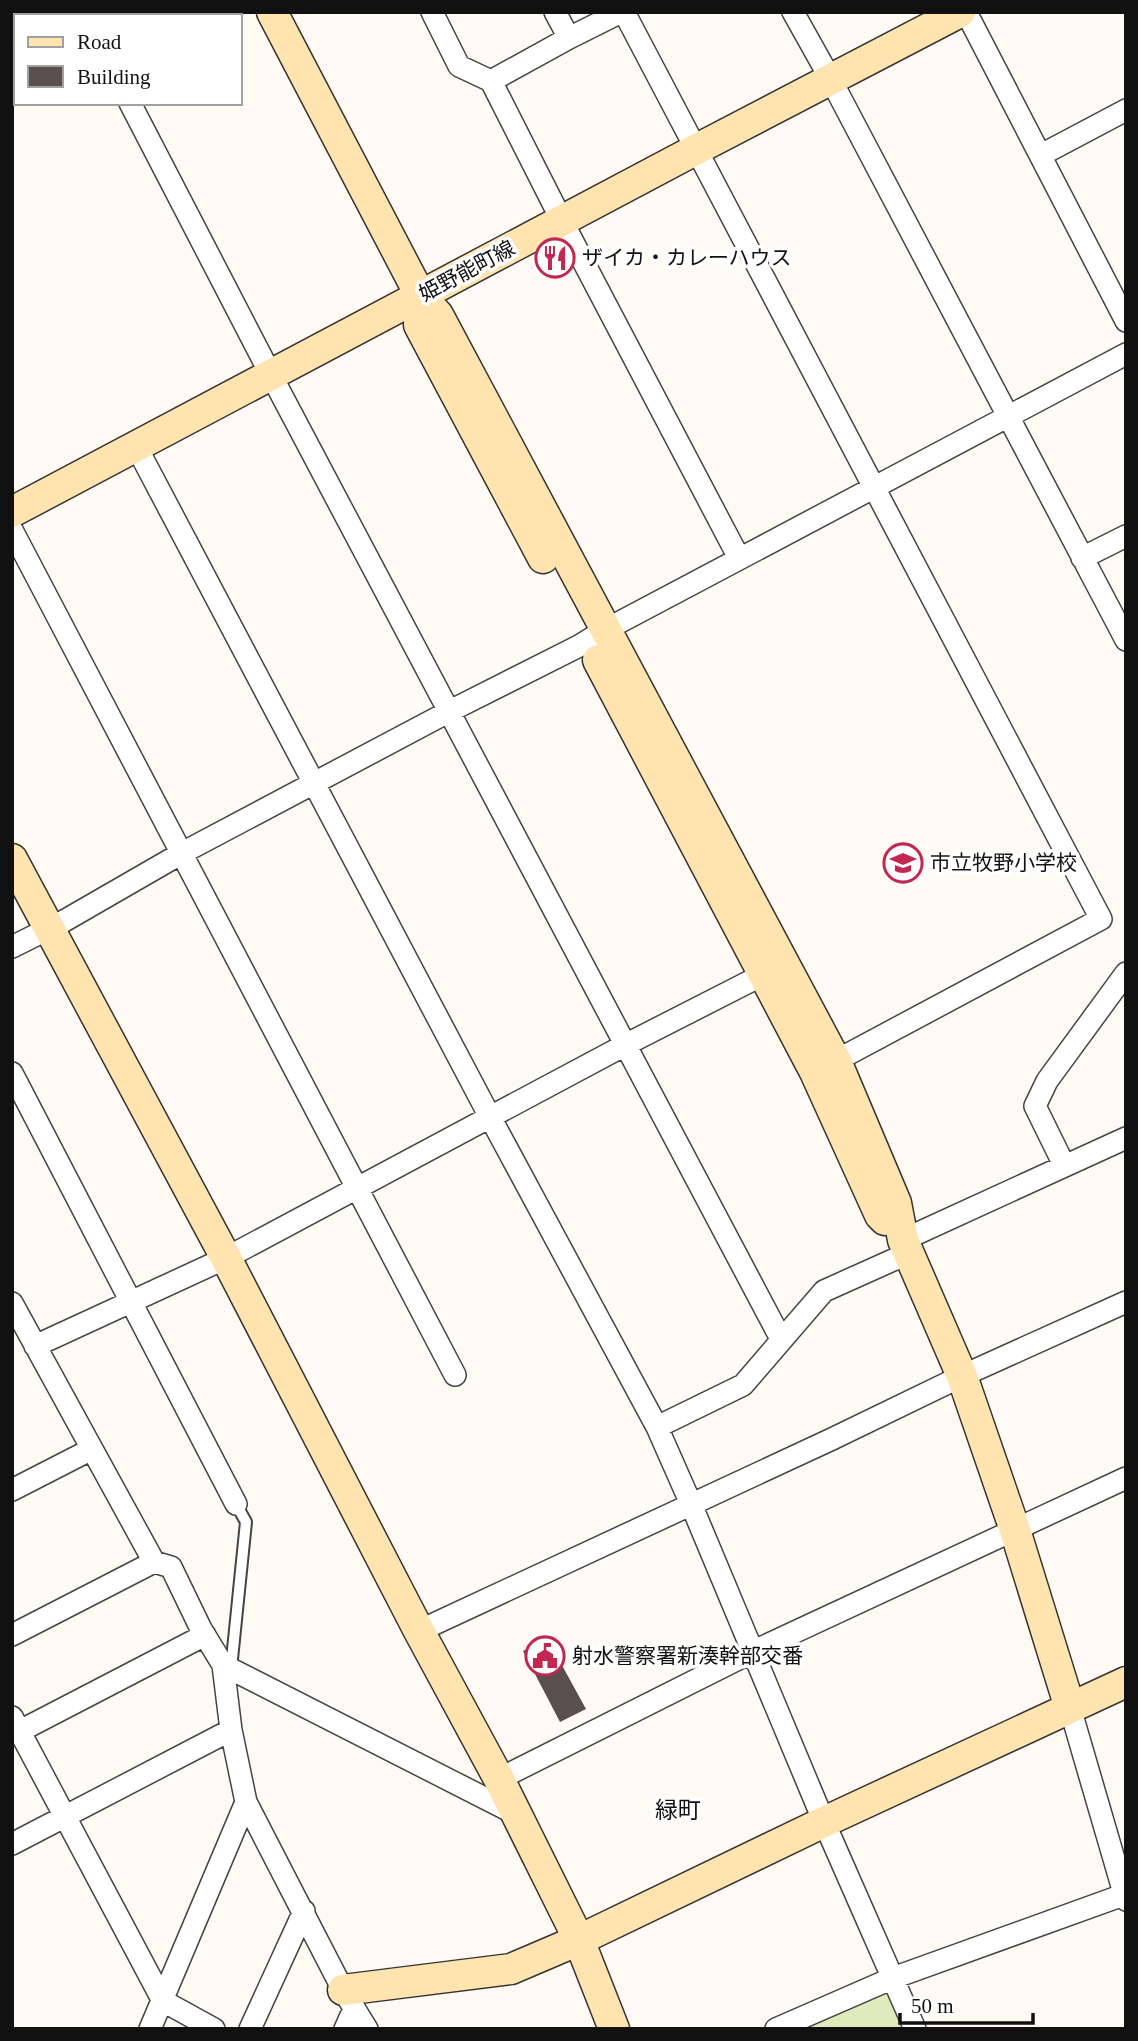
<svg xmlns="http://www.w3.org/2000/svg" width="1138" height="2041" font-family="'Times New Roman','Noto Sans JP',serif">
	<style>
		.green { fill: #dfebbc }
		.building { fill: #594f4d }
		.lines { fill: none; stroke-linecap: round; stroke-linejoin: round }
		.lane-casing { stroke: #444; stroke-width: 14 }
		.street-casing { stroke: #444; stroke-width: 24 }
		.secondary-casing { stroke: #333; stroke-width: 33 }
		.lane { stroke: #fff; stroke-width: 10 }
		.street { stroke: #fff; stroke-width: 21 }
		.secondary { stroke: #ffe4af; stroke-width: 30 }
		.labels { text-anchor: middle; stroke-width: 7; stroke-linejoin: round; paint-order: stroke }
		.poi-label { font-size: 21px; fill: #111; stroke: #fff; text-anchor: start }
		.street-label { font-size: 21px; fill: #111; stroke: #fff }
		.neighbourhood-label { font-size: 23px; fill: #111; stroke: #fff }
	</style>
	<rect width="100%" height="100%" fill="#fffaf4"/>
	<path class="green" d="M891,1983L912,2029H803L800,2021Z"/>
	<path class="building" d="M547,1638L586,1709L560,1722L523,1651Z"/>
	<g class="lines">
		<g class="lane-casing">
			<path id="lane" d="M231,1669L246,1522L236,1504"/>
		</g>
		<g class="street-casing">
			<path id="street" d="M432,12L459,66L491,81L562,221L739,558
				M555,12L569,38L621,12
				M624,12L1101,919L826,1066
				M793,12L831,80L1126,640
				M966,12L1126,321
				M137,16L143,12
				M491,81L569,38
				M12,82L16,80
				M130,103L271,375L781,1339
				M1041,155L1126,110
				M136,446L490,1117L657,1427L691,1504L824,1822L915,2029
				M12,530L455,1375
				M1082,558L1126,536
				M12,947L64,921L182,853L450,711L579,646L605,630L1126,354
				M12,1073L236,1504
				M1064,1165L1035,1106L1047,1081L1126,973
				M903,1240L1126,1138
				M12,1303L154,1562L171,1567L201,1629L223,1665L231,1730L246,1802L343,1990L367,2029
				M35,1346L226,1258L627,1044L776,968
				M657,1427L743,1385L824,1291L893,1260L910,1254
				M12,1490L92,1449
				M419,1631L832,1439L962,1376L1126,1302
				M12,1635L154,1562
				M223,1665L516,1814
				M1070,1708L1126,1900
				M12,1717L163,2001L214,2029
				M20,1731L205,1635
				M499,1779L752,1652L1126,1478
				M12,1844L231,1730
				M150,2029L246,1802
				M250,2029L304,1911
				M345,2029L354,2009
				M776,2029L893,1978L1126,1894"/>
		</g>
		<g class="secondary-casing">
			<path id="secondary" d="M272,12L420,295L438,315L836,1061L896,1203L903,1240L962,1376L1015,1530L1070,1708
				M420,295L419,325L543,558
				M12,512L697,149L960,12
				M598,660L815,1072L880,1215L885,1220
				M12,859L226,1258L419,1631L499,1779L579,1940L614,2029
				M343,1990L511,1969L579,1940L824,1822L1126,1682"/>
		</g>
		<use href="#lane" class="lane"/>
		<use href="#street" class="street"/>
		<use href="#secondary" class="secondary"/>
	</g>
	<defs>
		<g id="restaurant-ring" transform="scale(2.0125)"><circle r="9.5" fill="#fff" stroke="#c22751" stroke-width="1.5"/><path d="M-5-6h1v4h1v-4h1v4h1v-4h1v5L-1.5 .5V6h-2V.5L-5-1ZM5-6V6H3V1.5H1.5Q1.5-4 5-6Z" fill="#c22751"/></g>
		<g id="school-ring" transform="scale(2.0125)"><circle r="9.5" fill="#fff" stroke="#c22751" stroke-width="1.5"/><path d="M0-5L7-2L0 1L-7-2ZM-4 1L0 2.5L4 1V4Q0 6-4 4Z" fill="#c22751"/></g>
		<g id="civic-ring" transform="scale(2.0125)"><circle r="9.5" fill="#fff" stroke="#c22751" stroke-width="1.5"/><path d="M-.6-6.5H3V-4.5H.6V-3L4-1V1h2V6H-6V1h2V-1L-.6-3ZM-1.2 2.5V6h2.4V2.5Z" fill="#c22751"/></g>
	</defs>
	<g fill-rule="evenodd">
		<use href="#restaurant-ring" x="555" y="258"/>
		<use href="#school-ring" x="903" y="863"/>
		<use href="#civic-ring" x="545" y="1656"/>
	</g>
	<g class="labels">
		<g class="poi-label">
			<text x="582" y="265">ザイカ・カレーハウス</text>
			<text x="930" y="870">市立牧野小学校</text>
			<text x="572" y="1663">射水警察署新湊幹部交番</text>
		</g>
		<g class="street-label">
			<text transform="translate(467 271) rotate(-28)" y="7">姫野能町線</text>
		</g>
		<g class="neighbourhood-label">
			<text x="678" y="1818">緑町</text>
		</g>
	</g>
	<rect width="1138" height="2041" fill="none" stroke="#111111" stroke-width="28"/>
	<rect x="14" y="14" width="228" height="91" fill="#ffffff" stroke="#a0a0a0" stroke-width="2"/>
	<rect x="28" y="37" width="35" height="10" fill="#ffe4af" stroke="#a0a0a0" stroke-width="2"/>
	<text x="77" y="49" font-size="21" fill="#111111">Road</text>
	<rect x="28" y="66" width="35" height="21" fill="#594f4d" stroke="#a0a0a0" stroke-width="2"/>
	<text x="77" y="84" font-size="21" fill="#111111">Building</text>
	<path d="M900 2013v10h133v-10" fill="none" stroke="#111111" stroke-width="3.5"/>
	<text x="911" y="2013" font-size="21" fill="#111111" stroke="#ffffff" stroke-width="5" paint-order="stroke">50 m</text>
</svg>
